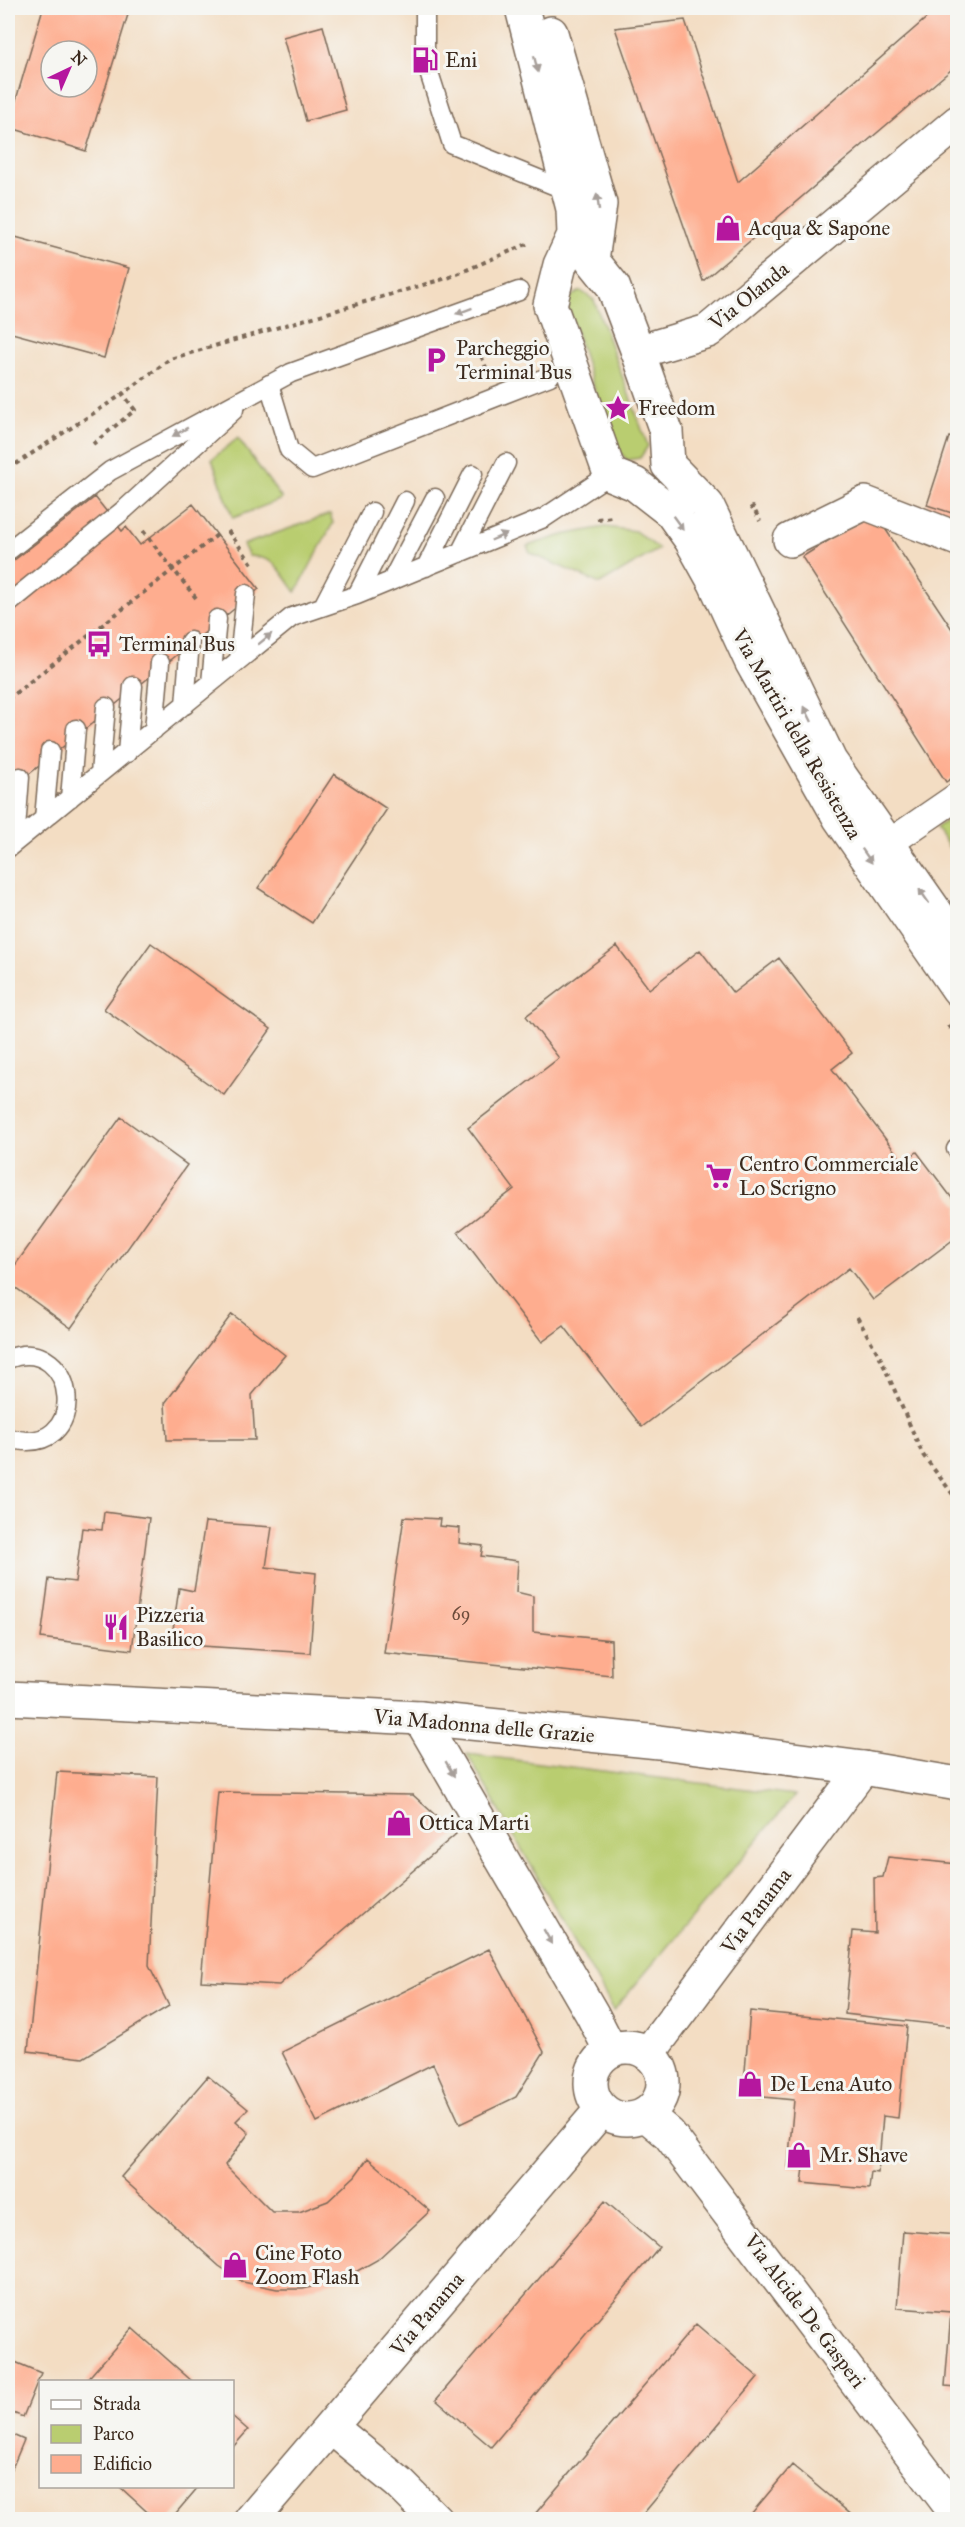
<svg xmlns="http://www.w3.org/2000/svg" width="965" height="2527" font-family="'IM FELL Great Primer',serif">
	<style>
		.green { fill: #b9cd70; stroke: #7a7c47; stroke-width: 1.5 }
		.building { fill: #fead8f; fill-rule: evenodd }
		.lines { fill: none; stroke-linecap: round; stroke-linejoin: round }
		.service-casing { stroke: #7b6958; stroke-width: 21 }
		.pedestrian-casing { stroke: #7b6958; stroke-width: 30 }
		.minor-casing { stroke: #7b6958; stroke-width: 36 }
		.secondary-casing { stroke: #7b6958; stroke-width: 36 }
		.path { stroke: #7b6958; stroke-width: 4; stroke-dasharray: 4.5 4.5; stroke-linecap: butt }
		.service { stroke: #fff; stroke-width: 18 }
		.pedestrian { stroke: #fff; stroke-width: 27 }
		.minor { stroke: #fff; stroke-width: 33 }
		.secondary { stroke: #fff; stroke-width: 33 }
		.oneway { fill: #a79f9a }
		.labels { text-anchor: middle; stroke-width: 6; stroke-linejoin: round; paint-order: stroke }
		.number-label { font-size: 18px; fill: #6c4b3a }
		.poi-label { font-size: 21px; fill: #3b2a1e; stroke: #f6f6f2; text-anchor: start }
		.street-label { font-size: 21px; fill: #3b2a1e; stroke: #f6f6f2 }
	</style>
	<rect width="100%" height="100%" fill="#f6f6f2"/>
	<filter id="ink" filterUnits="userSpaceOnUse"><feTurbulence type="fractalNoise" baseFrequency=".0167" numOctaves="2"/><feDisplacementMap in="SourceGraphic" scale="12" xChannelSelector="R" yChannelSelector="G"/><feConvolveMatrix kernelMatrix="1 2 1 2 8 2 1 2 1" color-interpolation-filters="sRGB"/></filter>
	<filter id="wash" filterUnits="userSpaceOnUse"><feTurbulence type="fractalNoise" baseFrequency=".008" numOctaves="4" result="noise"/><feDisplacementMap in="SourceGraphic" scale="24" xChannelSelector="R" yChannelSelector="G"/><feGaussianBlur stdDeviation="1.35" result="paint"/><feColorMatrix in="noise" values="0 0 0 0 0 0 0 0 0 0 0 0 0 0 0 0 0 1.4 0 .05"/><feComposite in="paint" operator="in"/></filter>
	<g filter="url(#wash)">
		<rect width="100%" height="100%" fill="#f3ddc3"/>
		<path class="green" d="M581,291L594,300L648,446L640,458L627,460L613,445L565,299Z
			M238,438L282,499L233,518L212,459Z
			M330,514L333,523L296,592C279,570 278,558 249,556L243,545Z
			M605,527L635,531L659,549L600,584L530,553L527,546L563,535Z
			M957,813V859L936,828Z
			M467,1754L795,1795L614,2010Z"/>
		<g id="blocks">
			<path class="building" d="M43,8H130L86,151L8,127ZM51,51H87V87H51Z
				M938,8H958V64L703,281L615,28L685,20L738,182Z
				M323,26L346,110L306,121L283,37Z
				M8,235L129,268L104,358L8,332Z
				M949,437L958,439V515L927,505Z
				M95,497L122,531L126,527L140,545L193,504L259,589L8,791V565Z
				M874,512L958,638V774L946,782L802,557Z
				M334,774L387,809L312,923L258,888Z
				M151,943L271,1029L224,1095L104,1009Z
				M617,946L649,989L700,950L733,993L779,958L852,1053L832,1069L903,1162L917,1152L958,1206V1236L873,1300L849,1268L642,1427L564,1326L542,1342L458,1232L514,1189L468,1128L559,1058L526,1016Z
				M121,1117L187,1165L71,1328L8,1282V1275Z
				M232,1314L285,1355L252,1395L255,1440H167L165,1403Z
				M104,1512L149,1518L132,1650L41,1638L49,1579L75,1582L82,1528L102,1530Z
				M404,1517L440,1519L439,1526L460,1528L459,1543L483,1546L481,1556L518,1561L516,1592L533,1596V1632L611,1640L612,1676L384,1653Z
				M205,1522L272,1527L266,1567L316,1573L310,1653L171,1644L179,1588L194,1591Z
				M57,1772L158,1777L149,1966L169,2006L83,2058L28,2051Z
				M218,1792L413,1795L456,1834L279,1985L201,1981Z
				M888,1857L958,1864V2027L845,2014L853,1931L875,1933L874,1878L883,1877Z
				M489,1949L544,2052L516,2097L460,2124L433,2064L317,2122L282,2052Z
				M750,2011L907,2026L898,2118L883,2116L878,2173L871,2172L869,2189L802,2183L804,2168L788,2167L794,2100L743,2095Z
				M208,2076L248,2109L236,2121L249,2133L225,2165L272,2212H299L328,2201L355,2176L368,2158L430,2211L377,2260L343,2279L303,2289H277L243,2282L219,2266L121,2177Z
				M605,2201L659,2247L491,2447L436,2400Z
				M903,2231L958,2235V2387L945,2386L951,2312L897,2308Z
				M696,2324L758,2377L638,2520H542L535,2514Z
				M132,2328L193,2382H85Z
				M8,2359L41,2373L23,2417L8,2411Z
				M232,2416L248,2430L232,2448Z
				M8,2433L24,2440L8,2478Z
				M792,2465L854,2517L852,2520H746Z
				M119,2486H199L170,2520H156Z"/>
		</g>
	</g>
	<g filter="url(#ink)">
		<use href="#blocks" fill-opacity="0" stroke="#7b6958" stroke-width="1.5"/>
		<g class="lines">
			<g class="service-casing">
				<path id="service" d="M425,8V60L452,144L568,191
					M269,384L289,450L312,469L550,376
					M8,551L110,471L291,373L519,291
					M460,553L506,463
					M426,567L473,474
					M392,580L435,498
					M357,595L405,501
					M8,604L125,509L234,410
					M323,606L372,512
					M239,660L246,594
					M211,683L217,619
					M185,705L190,641
					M154,730L160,663
					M127,753L133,686
					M100,773L106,707
					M70,798L76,729
					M44,819L50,751
					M15,842L20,777
					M8,848L292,617L357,595L544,518L610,474
					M956,1149L958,1148
					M8,1359C79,1331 93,1462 8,1438"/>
			</g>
			<g class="pedestrian-casing">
				<path id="pedestrian" d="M888,844L958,796"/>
			</g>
			<g class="minor-casing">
				<path id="minor" d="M638,352L708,331L958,122
					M790,540L865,503L958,539
					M420,1718L592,2014L611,2051
					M591 2083a36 36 0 1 1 72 0a36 36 0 1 1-72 0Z
					M648,2054L863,1768
					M645,2114L669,2134L958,2516
					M332,2428L399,2483L436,2520
					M251,2520L602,2109"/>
			</g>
			<g class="secondary-casing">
				<path id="secondary" d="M522,8L573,209L574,235L560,265L550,305L610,474L635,484L671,512L691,540L715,583L752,663L839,817L958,989
					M551,33L600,204L592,260L613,286L638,352L666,431L668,465L707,505L830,761L958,944
					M8,1698L420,1718L659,1742L863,1768L958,1784"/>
			</g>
			<path class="path" d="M478,348L487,370
				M93,444L135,410L123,394
				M8,469L123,394L170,359L450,277L527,244
				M750,509L753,507L760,521
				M597,519L613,517
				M143,531L196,598
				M228,531L253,565
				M8,699L217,535
				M948,1025L958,1039
				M857,1317L880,1357L923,1455L958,1501"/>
			<use href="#service" class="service"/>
			<use href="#pedestrian" class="pedestrian"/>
			<use href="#minor" class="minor"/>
			<use href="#secondary" class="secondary"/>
		</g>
		<defs><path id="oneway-solid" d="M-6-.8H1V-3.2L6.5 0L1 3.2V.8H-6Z" transform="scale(1.5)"/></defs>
		<g class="oneway">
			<use href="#oneway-solid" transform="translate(536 64) rotate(76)"/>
			<use href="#oneway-solid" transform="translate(598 202) rotate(-97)"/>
			<use href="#oneway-solid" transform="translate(464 311) rotate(160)"/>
			<use href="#oneway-solid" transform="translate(180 432) rotate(151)"/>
			<use href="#oneway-solid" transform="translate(678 523) rotate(54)"/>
			<use href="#oneway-solid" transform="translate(499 537) rotate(-23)"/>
			<use href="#oneway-solid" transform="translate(265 639) rotate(-39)"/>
			<use href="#oneway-solid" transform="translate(808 714) rotate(-116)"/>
			<use href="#oneway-solid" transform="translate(867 856) rotate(55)"/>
			<use href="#oneway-solid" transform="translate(924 896) rotate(-125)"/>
			<use href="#oneway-solid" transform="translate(450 1769) rotate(60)"/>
			<use href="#oneway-solid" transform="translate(548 1937) rotate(60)"/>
		</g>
	</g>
	<defs>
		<g id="fuel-bare" transform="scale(2.07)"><path d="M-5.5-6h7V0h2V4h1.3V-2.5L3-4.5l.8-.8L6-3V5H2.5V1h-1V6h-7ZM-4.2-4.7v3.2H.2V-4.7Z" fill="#b5179e" stroke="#f6f6f2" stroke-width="2.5" paint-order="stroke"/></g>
		<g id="shop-bare" transform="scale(2.07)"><path d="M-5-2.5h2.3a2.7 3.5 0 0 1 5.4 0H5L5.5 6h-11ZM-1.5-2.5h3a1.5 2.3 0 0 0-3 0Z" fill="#b5179e" stroke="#f6f6f2" stroke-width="2.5" paint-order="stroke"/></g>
		<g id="parking-bare" transform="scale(2.07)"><path d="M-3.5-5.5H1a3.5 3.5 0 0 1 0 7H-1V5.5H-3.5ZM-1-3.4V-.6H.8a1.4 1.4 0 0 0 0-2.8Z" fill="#b5179e" stroke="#f6f6f2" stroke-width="2.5" paint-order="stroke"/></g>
		<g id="sight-bare" transform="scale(2.07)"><path d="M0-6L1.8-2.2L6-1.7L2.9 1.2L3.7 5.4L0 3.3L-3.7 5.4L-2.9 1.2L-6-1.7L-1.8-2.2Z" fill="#b5179e" stroke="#f6f6f2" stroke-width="2.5" paint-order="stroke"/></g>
		<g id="bus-bare" transform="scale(2.07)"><path d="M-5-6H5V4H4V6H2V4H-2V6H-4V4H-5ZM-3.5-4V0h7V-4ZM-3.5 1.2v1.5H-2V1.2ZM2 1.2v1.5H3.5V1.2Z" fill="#b5179e" stroke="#f6f6f2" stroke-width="2.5" paint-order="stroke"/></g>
		<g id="supermarket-bare" transform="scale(2.07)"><path d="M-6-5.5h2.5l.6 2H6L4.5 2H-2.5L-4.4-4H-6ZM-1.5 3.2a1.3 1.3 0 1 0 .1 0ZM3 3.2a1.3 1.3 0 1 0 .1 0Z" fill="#b5179e" stroke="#f6f6f2" stroke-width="2.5" paint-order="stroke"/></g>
		<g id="restaurant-bare" transform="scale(2.07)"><path d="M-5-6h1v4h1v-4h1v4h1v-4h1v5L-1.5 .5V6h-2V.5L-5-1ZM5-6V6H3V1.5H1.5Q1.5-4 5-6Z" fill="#b5179e" stroke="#f6f6f2" stroke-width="2.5" paint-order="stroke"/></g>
	</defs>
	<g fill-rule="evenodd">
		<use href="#fuel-bare" x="425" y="60"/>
		<use href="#shop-bare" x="728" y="228"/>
		<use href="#parking-bare" x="436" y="360"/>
		<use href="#sight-bare" x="618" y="408"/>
		<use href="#bus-bare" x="99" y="644"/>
		<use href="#supermarket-bare" x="719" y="1176"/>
		<use href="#restaurant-bare" x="116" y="1627"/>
		<use href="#shop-bare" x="399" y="1823"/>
		<use href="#shop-bare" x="750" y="2084"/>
		<use href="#shop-bare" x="799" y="2155"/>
		<use href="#shop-bare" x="235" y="2265"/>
	</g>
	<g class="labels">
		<g class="number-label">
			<text x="461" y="1620">69</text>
		</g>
		<g class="poi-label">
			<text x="445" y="67">Eni</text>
			<text x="748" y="235">Acqua &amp; Sapone</text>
			<text x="456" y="355">Parcheggio<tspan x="456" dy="24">Terminal Bus</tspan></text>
			<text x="638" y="415">Freedom</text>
			<text x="119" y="651">Terminal Bus</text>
			<text x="739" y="1171">Centro Commerciale<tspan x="739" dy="24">Lo Scrigno</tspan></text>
			<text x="136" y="1622">Pizzeria<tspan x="136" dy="24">Basilico</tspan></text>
			<text x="419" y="1830">Ottica Marti</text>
			<text x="770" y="2091">De Lena Auto</text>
			<text x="819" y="2162">Mr. Shave</text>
			<text x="255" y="2260">Cine Foto<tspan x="255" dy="24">Zoom Flash</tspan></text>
		</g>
		<g class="street-label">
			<text transform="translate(749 296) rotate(-39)" y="7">Via Olanda</text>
			<text transform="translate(797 734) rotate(60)" y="7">Via Martiri della Resistenza</text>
			<text transform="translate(484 1726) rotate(5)" y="7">Via Madonna delle Grazie</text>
			<text transform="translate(756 1911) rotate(-53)" y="7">Via Panama</text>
			<text transform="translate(805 2311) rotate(53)" y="7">Via Alcide De Gasperi</text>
			<text transform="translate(427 2314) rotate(-50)" y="7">Via Panama</text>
		</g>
	</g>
	<rect width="965" height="2527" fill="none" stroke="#f6f6f2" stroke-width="30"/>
	<rect x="39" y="2380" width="195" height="108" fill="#f6f6f2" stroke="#aba49d" stroke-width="1.5"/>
	<rect x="51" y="2400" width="30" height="9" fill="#ffffff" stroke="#aba49d" stroke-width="1.5"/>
	<text x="93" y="2410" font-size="18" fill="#3b2a1e">Strada</text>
	<rect x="51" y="2425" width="30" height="18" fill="#b9cd70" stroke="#aba49d" stroke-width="1.5"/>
	<text x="93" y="2440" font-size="18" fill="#3b2a1e">Parco</text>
	<rect x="51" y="2455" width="30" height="18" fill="#fead8f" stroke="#aba49d" stroke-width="1.5"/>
	<text x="93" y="2470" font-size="18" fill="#3b2a1e">Edificio</text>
	<g transform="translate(69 69) rotate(44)"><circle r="28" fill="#f6f6f2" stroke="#aba49d" stroke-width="1.5"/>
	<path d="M0-4.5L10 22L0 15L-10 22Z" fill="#b5179e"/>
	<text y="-9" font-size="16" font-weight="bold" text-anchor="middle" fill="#3b2a1e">N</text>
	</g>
</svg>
